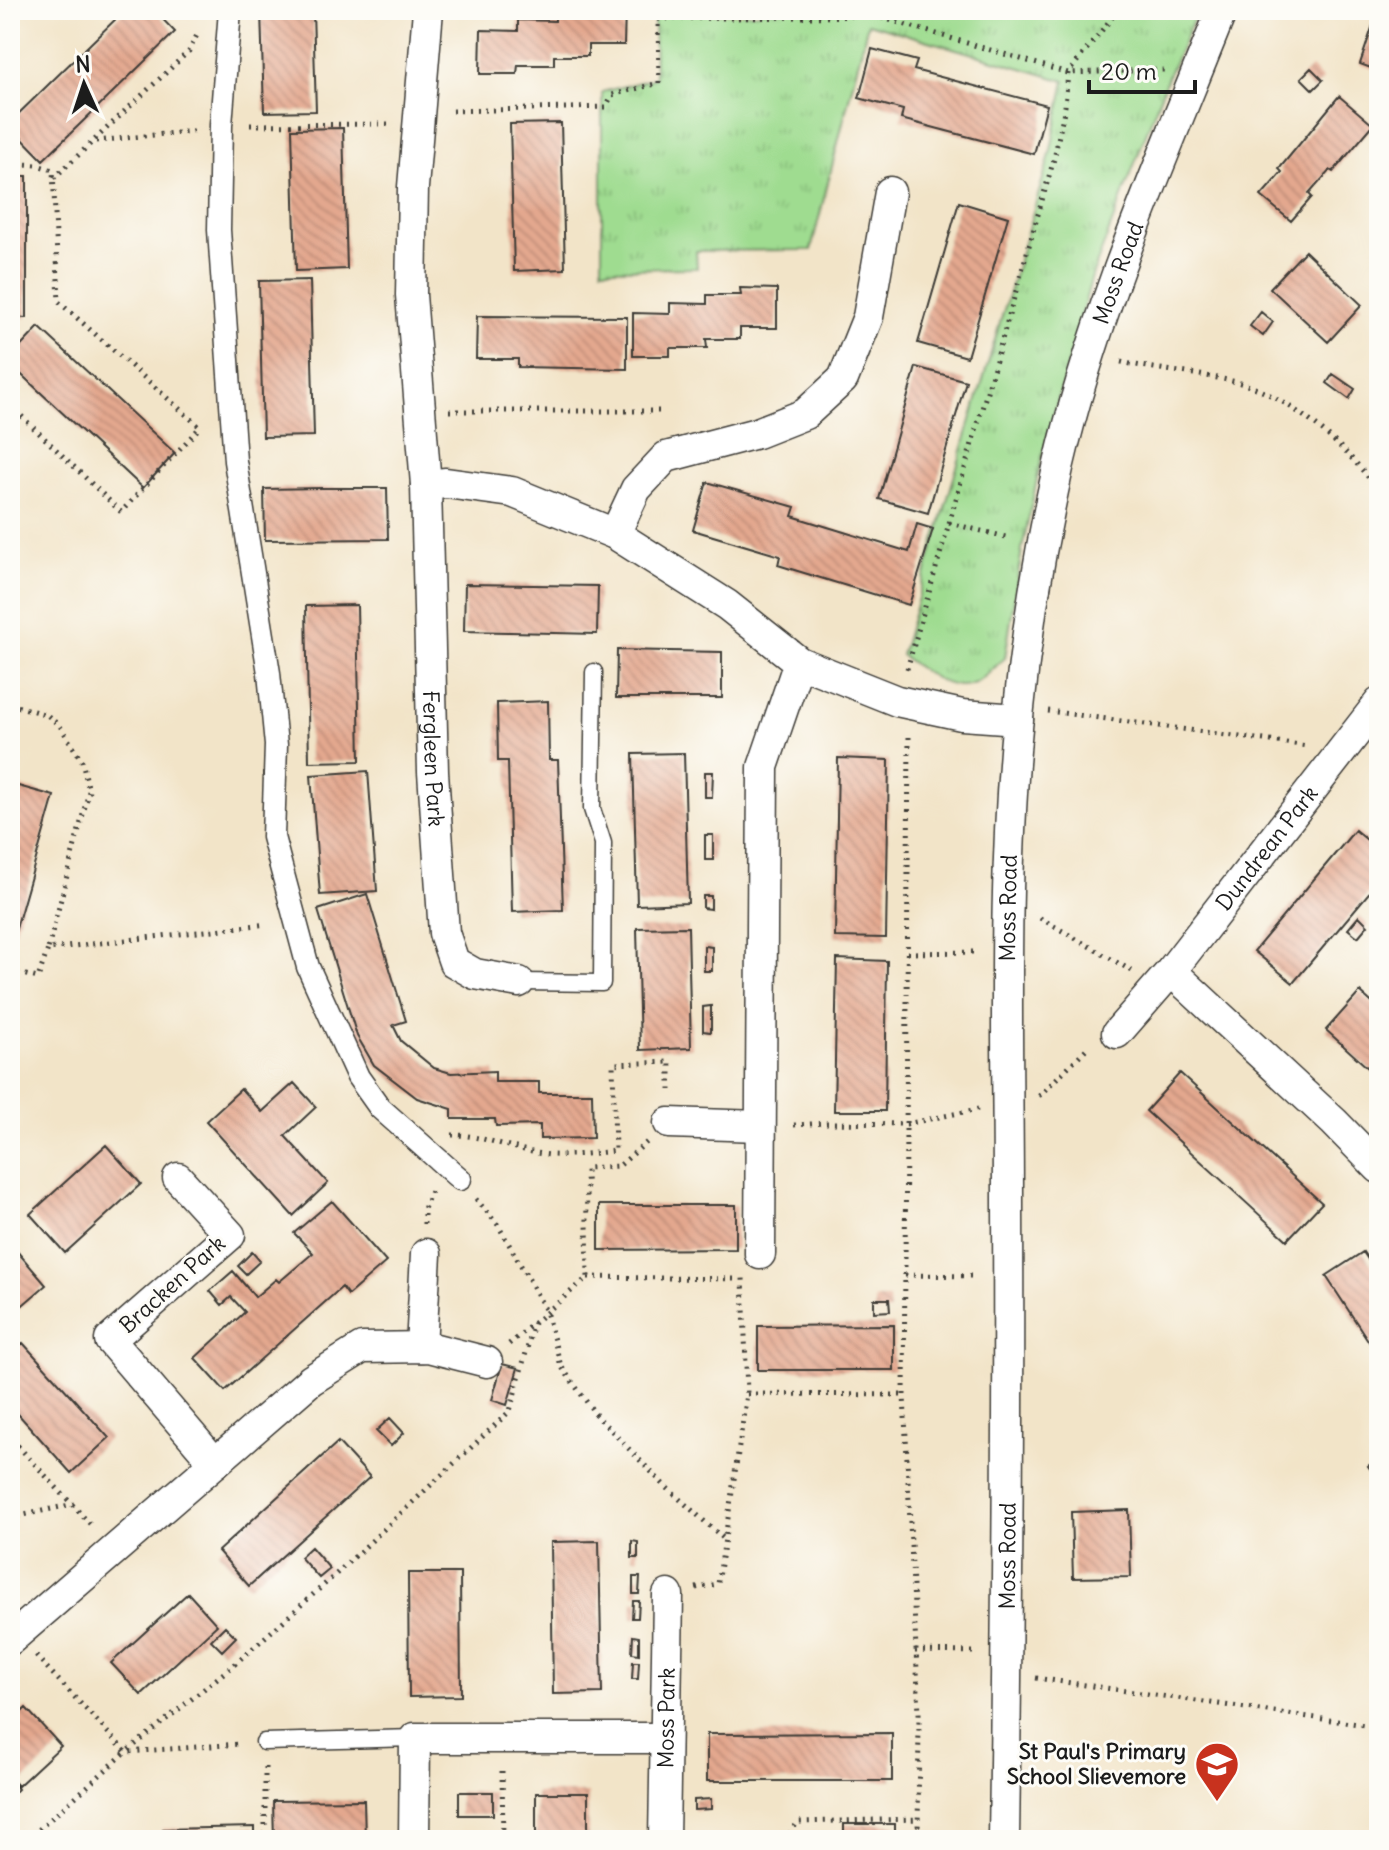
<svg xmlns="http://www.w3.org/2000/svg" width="1389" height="1850" font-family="Delius,sans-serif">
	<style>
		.grass { fill: url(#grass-tufts); stroke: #5e7c56; stroke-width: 2 }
		.building { fill: url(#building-back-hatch) }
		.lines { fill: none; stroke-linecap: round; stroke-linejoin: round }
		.service-casing { stroke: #3c3a36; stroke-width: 19 }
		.pedestrian-casing { stroke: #3c3a36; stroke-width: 25 }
		.minor-casing { stroke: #3c3a36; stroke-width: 33 }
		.path { stroke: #3c3a36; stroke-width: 5; stroke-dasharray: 2 6; stroke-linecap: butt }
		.service { stroke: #fff; stroke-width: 16 }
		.pedestrian { stroke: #fff; stroke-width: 22 }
		.minor { stroke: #fff; stroke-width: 30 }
		.labels { text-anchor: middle; stroke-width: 6; stroke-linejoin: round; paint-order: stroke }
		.street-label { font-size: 22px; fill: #1c1c1c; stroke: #fdfcf7 }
		.poi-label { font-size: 22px; font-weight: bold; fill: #1c1c1c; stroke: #fdfcf7; text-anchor: end }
	</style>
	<defs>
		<pattern id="grass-tufts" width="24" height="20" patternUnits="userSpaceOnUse" patternTransform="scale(2)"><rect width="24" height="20" fill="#9fdc90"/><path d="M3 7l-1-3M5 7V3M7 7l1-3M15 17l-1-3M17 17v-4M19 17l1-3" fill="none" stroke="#88bc7c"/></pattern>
		<pattern id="building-back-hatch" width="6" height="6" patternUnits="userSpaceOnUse" patternTransform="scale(2)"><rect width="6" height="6" fill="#e3a78e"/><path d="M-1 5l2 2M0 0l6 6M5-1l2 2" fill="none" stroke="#c28f7a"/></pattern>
	</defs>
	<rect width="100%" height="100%" fill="#fdfcf7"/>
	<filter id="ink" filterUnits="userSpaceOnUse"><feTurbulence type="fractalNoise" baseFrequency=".0125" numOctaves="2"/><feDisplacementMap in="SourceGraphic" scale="16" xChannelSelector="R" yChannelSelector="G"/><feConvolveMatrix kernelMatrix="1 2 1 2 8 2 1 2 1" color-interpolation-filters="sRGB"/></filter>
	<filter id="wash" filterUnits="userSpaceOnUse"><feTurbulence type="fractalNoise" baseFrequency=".006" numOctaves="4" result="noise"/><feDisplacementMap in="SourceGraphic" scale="32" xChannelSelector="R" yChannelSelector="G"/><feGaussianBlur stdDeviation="1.8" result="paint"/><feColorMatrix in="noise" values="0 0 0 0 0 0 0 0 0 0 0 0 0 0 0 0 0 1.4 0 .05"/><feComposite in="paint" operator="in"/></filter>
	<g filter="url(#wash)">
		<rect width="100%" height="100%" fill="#f2e4c8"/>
		<path class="grass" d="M760,10H1198L1168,76L1092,276L1041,461L1022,549L1005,658C996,665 986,678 975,683C951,695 919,668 901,655L1050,155L1065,81L868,23L811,250L696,251L697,268L602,269V92L655,78L654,14L759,13Z"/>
		<g id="blocks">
			<path class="building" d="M125,10H154L175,32L43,160L10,126V122Z
				M261,10H313L316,111L264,112Z
				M588,10H625L624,45H588V56H554V65H518L517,74H480L481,30L518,31V20L555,21V12H588Z
				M691,10H741V14L691,13Z
				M1376,16L1379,17V71L1360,64Z
				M872,49L917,61L914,70L1047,105L1034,154L901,119L903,110L859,98Z
				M1311,68L1323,80L1313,90L1301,78Z
				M1339,96L1373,125L1333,172L1330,170L1309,194L1312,197L1291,221L1261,196L1282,172L1279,169Z
				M561,123L565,269L514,271L510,124Z
				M343,128L347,269L296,271L292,129Z
				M10,176H27V318L10,317Z
				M959,202L1008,217L967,357L918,343Z
				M1305,251L1362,305L1328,342L1270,288Z
				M310,280L314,436L263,437L259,281Z
				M740,288L777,289V328H740V339H706L707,348H670V356H633V313L670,314V303L707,304V295H741Z
				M1261,312L1273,322L1263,336L1250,326Z
				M477,316L627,317V369L518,367V359H476Z
				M39,327L175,453L143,488L10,364V358Z
				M916,367L966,381L928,513L879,499Z
				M1333,374L1355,389L1349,399L1327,383Z
				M707,482L795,507L792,516L909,552L917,524L933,529L909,605L778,565L780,556L693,530Z
				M323,488H387L388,539L265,540L264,489Z
				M465,584L598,586L597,634L464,631Z
				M357,605L360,761L309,762L306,606Z
				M617,650L722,652V698H616Z
				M548,701L549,760H558L563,910L512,912L508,761H498L497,703Z
				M684,753L688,903L637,905L633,754Z
				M838,758L889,760L886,938L835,937Z
				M368,771L377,891L320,895L311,775Z
				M705,772H713L712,797H705Z
				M11,784L54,796L11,946H10Z
				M1355,830L1379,850V881L1293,983L1254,951Z
				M705,835H713V860H705Z
				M367,894L406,1021L393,1025L401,1041L434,1068L451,1073L495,1071V1082H539V1093H592L593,1138L540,1139V1125L496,1126L495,1119H452V1109L417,1098L374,1065L357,1036L318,910Z
				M703,896H711V909L703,908Z
				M1359,916L1368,925L1358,937L1348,929Z
				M688,927L691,1048L640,1050L637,928Z
				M704,946L712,947V971H704Z
				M837,959L887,961L885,1111H834Z
				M1360,992L1379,1009V1078L1326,1030Z
				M711,1006V1032L703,1031V1007Z
				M1180,1073L1322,1203L1287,1240L1146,1111Z
				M294,1083L316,1107L285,1136L328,1183L293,1216L206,1121L241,1089L262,1112Z
				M106,1145L141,1184L65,1253L30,1214Z
				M332,1201L386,1262L348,1295L342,1287L225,1391L195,1358L245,1312L231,1297L222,1305L210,1291L233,1271L255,1297L276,1279L279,1282L313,1253L294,1233Z
				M599,1205H736V1249L599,1250Z
				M10,1243L46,1285L10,1316Z
				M252,1252L260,1261L246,1274L238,1266Z
				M1363,1252L1379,1276V1357L1326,1276Z
				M874,1299H889L890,1311L874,1312Z
				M894,1325V1370H758V1326Z
				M23,1343L109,1438L71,1473L10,1405V1355Z
				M502,1364L518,1368L507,1405L492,1400Z
				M390,1418L404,1433L391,1446L376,1431Z
				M338,1442L370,1477L249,1586L218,1551Z
				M1379,1458V1481L1368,1466Z
				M1129,1510L1131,1577L1073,1578L1071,1512Z
				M599,1541L602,1693L553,1694L551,1542Z
				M632,1541L638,1542V1558H632Z
				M311,1547L330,1569L319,1578L300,1557Z
				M408,1573H460L461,1696L409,1697Z
				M633,1577H640L639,1594H633Z
				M188,1593L217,1625L141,1695L111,1663Z
				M633,1601H639L638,1618H632Z
				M225,1626L236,1637L222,1651L211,1640Z
				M633,1636L639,1637V1654L632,1653Z
				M633,1662H639L638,1679H632Z
				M26,1708L61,1746L18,1786L10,1777V1723Z
				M892,1733V1781H707V1734Z
				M10,1780L18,1789L10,1797Z
				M459,1792H493V1815H459Z
				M536,1793H588V1840H536Z
				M711,1799V1809L694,1810V1800Z
				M364,1800L365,1840H274L273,1801Z
				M844,1824H895V1840H844Z
				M254,1827V1840H163V1829Z"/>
		</g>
	</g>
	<g filter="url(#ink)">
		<use href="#blocks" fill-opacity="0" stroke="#3c3a36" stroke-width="2"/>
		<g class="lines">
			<g class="service-casing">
				<path id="service" d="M519,982L602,983L603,843L592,809L594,672
					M264,1742L415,1738"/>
			</g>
			<g class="pedestrian-casing">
				<path id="pedestrian" d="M230,10L221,125L219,230L235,461L269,673L276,745L273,837L308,967L358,1077L380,1108L460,1179"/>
			</g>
			<g class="minor-casing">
				<g id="minor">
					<path id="s1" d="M428,10L413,187L411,295L426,485L433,772L444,933L454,962L475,974L519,982"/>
					<path d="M426,485L446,483L512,492L615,534L727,605L799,662L897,701L962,715L1018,719"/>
					<path d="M615,534L636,489L666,457L757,433L805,414L843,379L868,317L890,192"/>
					<path d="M1171,971L1334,1122L1379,1168"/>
					<path id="s2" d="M1117,1033L1171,971L1379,703"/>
					<path d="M669,1123L760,1126"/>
					<path d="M178,1178L230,1235L110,1340L215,1463"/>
					<path d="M760,1254L763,767L799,662"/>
					<path d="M421,1347L426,1254"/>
					<path d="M10,1640L311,1380L362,1348L428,1347L487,1362"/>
					<path d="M414,1840L415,1738H663"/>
					<path id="s3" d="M664,1840L668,1595"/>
					<path id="s4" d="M1004,1840C1007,1628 1009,1416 1008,1204C1008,1042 1002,878 1018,717C1026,634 1040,549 1058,468C1095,309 1162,160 1222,10"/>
				</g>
			</g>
			<path class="path" d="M452,111L606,107L612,95L659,83L658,19L876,16L1068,73L1164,70
				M250,125L388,124
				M96,141L193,131
				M10,163L37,165L53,170L59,302L200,427
				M54,178L189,51L198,33
				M1121,362C1158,370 1196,373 1232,381C1286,392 1348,448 1379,491
				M10,405L121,512L201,426
				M449,411H659
				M949,523L1010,538
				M907,669L1054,159L1065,106L1068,73L1118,10
				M10,704L47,715L60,726L82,761L89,791L48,949
				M1048,711L1308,746
				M909,737L904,1395L919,1713L918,1840
				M1040,918L1132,971
				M907,953L974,952
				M10,971L38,978L48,949L267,924
				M1039,1096L1088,1047
				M794,1125L826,1123L906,1124L978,1109
				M452,1135C482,1134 520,1153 552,1155C572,1156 595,1153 615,1151L613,1064L670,1062V1090
				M476,1199L498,1225L531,1283L546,1311L561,1366L596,1415L664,1485L723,1538
				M424,1224V1209L431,1191
				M905,1275L975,1276
				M588,1277L739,1279
				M509,1344L588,1277L586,1168L619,1166L647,1142
				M747,1394L904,1395
				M10,1445L18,1446L92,1526
				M10,1518L74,1504
				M696,1588L718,1584L747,1394L743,1278
				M915,1651L975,1652
				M36,1656L126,1752L240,1744
				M1036,1678L1379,1727
				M265,1767V1840
				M502,1771L503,1840
				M27,1840L126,1752L236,1663L335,1575L510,1411L534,1323
				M785,1840L798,1822L919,1819"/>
			<use href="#service" class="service"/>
			<use href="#pedestrian" class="pedestrian"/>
			<use href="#minor" class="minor"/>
		</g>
	</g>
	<defs>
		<g id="school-pin" transform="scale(2.3)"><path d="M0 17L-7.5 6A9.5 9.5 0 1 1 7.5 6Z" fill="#c8321e" stroke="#fdfcf7"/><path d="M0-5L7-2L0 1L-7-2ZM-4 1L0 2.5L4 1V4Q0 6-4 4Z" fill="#fff"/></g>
	</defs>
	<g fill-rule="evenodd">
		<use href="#school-pin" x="1217" y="1764"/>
	</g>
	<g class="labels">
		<g class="street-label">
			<text dy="8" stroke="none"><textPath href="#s4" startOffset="1580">Moss Road</textPath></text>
			<text dy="8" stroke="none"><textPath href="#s1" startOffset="750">Fergleen Park</textPath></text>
			<text dy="8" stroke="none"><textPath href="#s2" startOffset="238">Dundrean Park</textPath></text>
			<text dy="8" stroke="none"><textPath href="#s4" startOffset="932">Moss Road</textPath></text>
			<text transform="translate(172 1284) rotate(-42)" y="8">Bracken Park</text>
			<text dy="8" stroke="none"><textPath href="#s4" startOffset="284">Moss Road</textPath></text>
			<text dy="8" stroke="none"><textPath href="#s3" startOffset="122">Moss Park</textPath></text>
		</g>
		<g class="poi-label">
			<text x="1186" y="1759">St Paul's Primary<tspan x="1186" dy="25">School Slievemore</tspan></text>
		</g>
	</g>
	<rect width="1389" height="1850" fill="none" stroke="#fdfcf7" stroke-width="40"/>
	<g transform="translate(84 84) rotate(357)" stroke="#fdfcf7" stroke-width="6" paint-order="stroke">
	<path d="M0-6L14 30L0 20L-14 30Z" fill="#1c1c1c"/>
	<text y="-12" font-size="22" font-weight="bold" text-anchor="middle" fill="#1c1c1c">N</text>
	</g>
	<path d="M1089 80v12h106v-12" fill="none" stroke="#1c1c1c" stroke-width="4"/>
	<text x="1101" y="80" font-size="24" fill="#1c1c1c" stroke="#fdfcf7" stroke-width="6" paint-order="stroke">20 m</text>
</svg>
